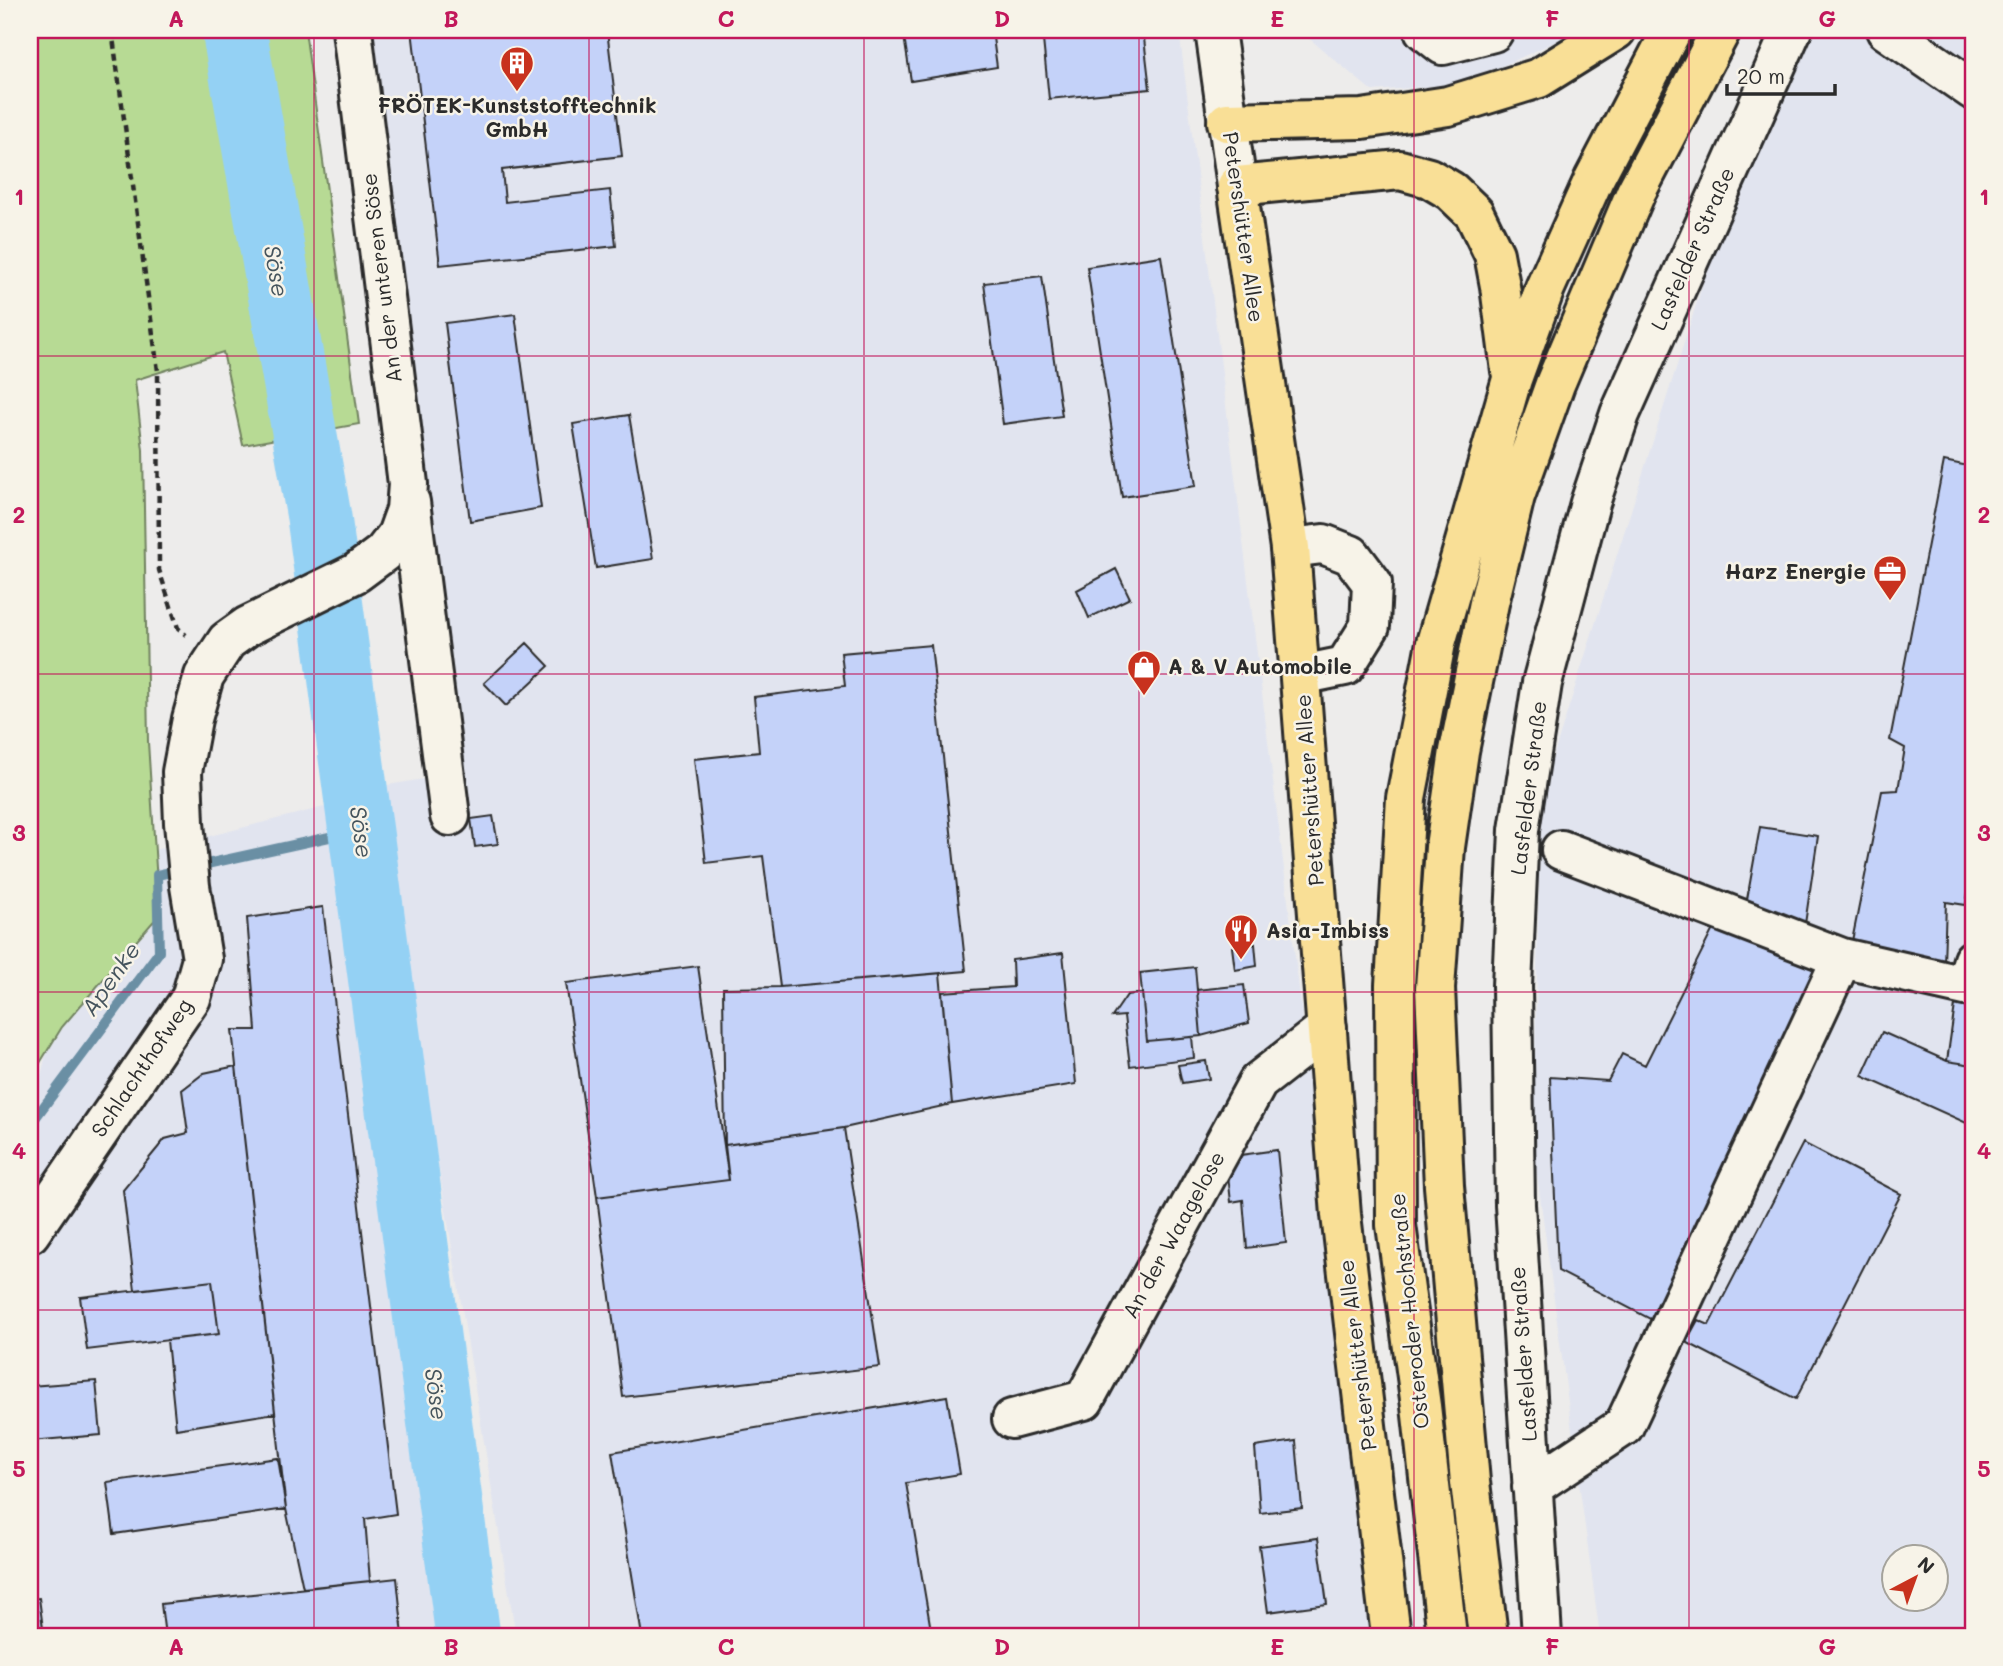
<svg xmlns="http://www.w3.org/2000/svg" width="2003" height="1666" font-family="Mali,sans-serif">
	<style>
		.built { fill: #e1e4ef; fill-rule: evenodd }
		.green { fill: #b7da94; stroke: #718260; stroke-width: 2 }
		.lines { fill: none; stroke-linecap: round; stroke-linejoin: round }
		.stream { stroke: #6a8fa4; stroke-width: 10 }
		.river { stroke: #94d1f4; stroke-width: 65 }
		.building { fill: #c4d2f9; stroke: #2b2b2b; stroke-width: 2 }
		.minor-casing { stroke: #2b2b2b; stroke-width: 44 }
		.major-casing { stroke: #2b2b2b; stroke-width: 44 }
		.highway-casing { stroke: #2b2b2b; stroke-width: 44 }
		.path { stroke: #2b2b2b; stroke-width: 4.5; stroke-dasharray: 7 5; stroke-linecap: butt }
		.minor { stroke: #f7f3e8; stroke-width: 38 }
		.major { stroke: #f9df96; stroke-width: 38 }
		.highway { stroke: #f9df96; stroke-width: 38 }
		.grid { fill: none; stroke: #c2185b; stroke-width: 2; stroke-opacity: 0.55 }
		.labels { text-anchor: middle; stroke-width: 5; stroke-linejoin: round; paint-order: stroke }
		.poi-label { font-size: 21px; font-weight: bold; fill: #2b2b2b; stroke: #f7f3e8; text-anchor: start }
		.street-label { font-size: 21px; fill: #2b2b2b; stroke: #f7f3e8 }
		.water-label { font-size: 23px; font-style: italic; fill: #45545d; stroke: #f7f3e8 }
		.neatline { fill: none; stroke: #c2185b; stroke-width: 2.5 }
		.grid-label { font-size: 23px; text-anchor: middle; font-weight: bold; fill: #c2185b }
	</style>
	<rect width="100%" height="100%" fill="#edeceb"/>
	<filter id="ink" filterUnits="userSpaceOnUse"><feTurbulence type="fractalNoise" baseFrequency=".0143" numOctaves="2"/><feDisplacementMap in="SourceGraphic" scale="14" xChannelSelector="R" yChannelSelector="G"/><feConvolveMatrix kernelMatrix="1 2 1 2 8 2 1 2 1" color-interpolation-filters="sRGB"/></filter>
	<g filter="url(#ink)">
		<path class="built" d="M335,30H1179L1380,1636H516L376,787L430,778Z
			M1299,30H1576L1572,34L1463,84L1372,91Z
			M1816,30H1973V1636H1600L1533,1145L1541,795L1728,204ZM1895,1558H1937V1600H1895Z
			M336,804L447,1636H30V1122L91,866Z"/>
		<path class="green" d="M30,30H305L359,424L243,445L223,352L135,380L143,450L148,742L159,915L62,1027L30,1079Z"/>
		<g class="lines">
			<path class="stream" d="M30,1125L159,952L157,875L361,830"/>
			<path class="river" d="M234,30L319,517L468,1636"/>
		</g>
		<path class="building" d="M412,30H607L622,156L502,170L505,202L610,190L616,246L440,265Z
			M903,30H992L997,67L911,81Z
			M1042,30H1143L1150,89L1049,99Z
			M1161,256L1196,486L1122,497L1087,267Z
			M1042,276L1062,416L1003,424L984,283Z
			M515,314L541,508L470,521L445,323Z
			M629,415L653,559L596,568L573,424Z
			M1944,461L1973,467V862L1966,905L1946,902L1944,965L1850,951L1882,791L1898,790L1905,748L1890,740Z
			M1116,569L1130,598L1089,618L1077,590Z
			M527,643L549,666L506,706L484,683Z
			M931,645L966,971L780,987L763,856L706,863L694,759L759,752L754,697L845,686L841,653Z
			M493,816L498,844L475,847L471,819Z
			M1760,827L1818,836L1805,924L1744,916Z
			M323,907L396,1514L365,1519L370,1581L303,1588L286,1509L232,1030H256L247,918Z
			M1717,921L1817,971L1654,1321L1558,1271L1550,1077L1608,1081L1622,1054L1645,1065Z
			M1255,944L1257,966L1235,970L1232,947Z
			M1063,953L1076,1084L952,1104L942,992L1013,987L1012,960Z
			M698,966L729,1180L597,1197L566,983Z
			M1195,967L1201,1036L1147,1041L1140,973Z
			M940,973L952,1104L844,1128L725,1145L723,988L780,987Z
			M1244,985L1249,1023L1201,1036L1197,990Z
			M1957,991L1973,993V1065L1947,1061Z
			M1142,993L1147,1041L1192,1037L1194,1058L1130,1066L1124,1016L1112,1017L1127,995Z
			M1882,1032L1947,1061L1973,1065V1126L1862,1076Z
			M1206,1061L1209,1079L1182,1083L1178,1065Z
			M236,1066L275,1413L176,1429L167,1340L219,1334L212,1281L135,1290L123,1190L165,1139L188,1133L182,1090L204,1073Z
			M844,1128L880,1367L623,1397L597,1197L729,1180L725,1145Z
			M1803,1143L1901,1194L1796,1399L1686,1342L1698,1320L1709,1325Z
			M1277,1150L1286,1243L1247,1248L1243,1200L1231,1202L1226,1157Z
			M212,1281L219,1334L87,1350L80,1297Z
			M96,1381L101,1435L30,1441V1386Z
			M947,1396L960,1474L906,1483L932,1636H642L612,1452Z
			M1296,1441L1302,1508L1260,1513L1255,1447Z
			M278,1458L286,1509L114,1534L107,1482Z
			M1318,1538L1327,1604L1268,1612L1259,1546Z
			M397,1578L403,1636H165L161,1604Z
			M39,1598L44,1636H30V1599Z"/>
		<g class="lines">
			<g class="minor-casing">
				<path id="minor" d="M1215,30L1237,186
					M1424,30L1443,45L1493,32L1494,30
					M1886,30L1973,90
					M410,502L450,816
					M1290,548L1323,544L1351,555L1372,583L1370,626L1345,666L1301,675
					M1561,850L1842,958
					M30,1233L191,998L202,959L190,886L184,823L182,772L192,719L204,676L227,641L248,626L356,573L383,553L397,535L406,510L408,484L352,30
					M1012,1419L1084,1400L1258,1082L1327,1028
					M1532,1487L1624,1426L1842,958L1965,986L1973,960
					M1542,1636L1515,1205L1512,986L1519,830L1542,683L1590,503L1620,414L1792,30"/>
			</g>
			<g class="major-casing">
				<path id="major" d="M1237,186L1290,548L1341,1215L1391,1636"/>
			</g>
			<g class="highway-casing">
				<path id="highway" d="M1227,122L1362,119L1448,106L1539,78L1616,30
					M1237,186L1400,170L1429,178L1451,191L1474,213L1494,254L1500,286L1511,371
					M1447,1636L1421,1406L1396,1225L1395,985L1406,798L1436,643L1512,379L1545,288L1594,179L1672,30
					M1488,1636L1470,1482L1444,1186L1435,988L1445,847L1459,751L1489,603L1515,496L1555,384L1636,192L1721,30"/>
			</g>
			<path class="path" d="M112,30L158,371L159,570L178,628L186,635"/>
			<use href="#minor" class="minor"/>
			<use href="#major" class="major"/>
			<use href="#highway" class="highway"/>
		</g>
	</g>
	<path class="grid" d="M314,30V1636M589,30V1636M864,30V1636M1139,30V1636M1414,30V1636M1689,30V1636M30,356H1973M30,674H1973M30,992H1973M30,1310H1973"/>
	<defs>
		<g id="building-pin" transform="scale(1.75)"><path d="M0 17L-7.5 6A9.5 9.5 0 1 1 7.5 6Z" fill="#c8321e" stroke="#f7f3e8"/><path d="M-4-6H4V6H1V3H-1V6H-4ZM-2.5-4.3h1.7v1.8h-1.7ZM.8-4.3h1.7v1.8H.8ZM-2.5-1h1.7V.8h-1.7ZM.8-1h1.7V.8H.8Z" fill="#fff"/></g>
		<g id="office-pin" transform="scale(1.75)"><path d="M0 17L-7.5 6A9.5 9.5 0 1 1 7.5 6Z" fill="#c8321e" stroke="#f7f3e8"/><path d="M-6-3h4V-5.5h4V-3h4V5H-6ZM-1-4.5V-3h2v-1.5ZM-6 0V1H6V0Z" fill="#fff"/></g>
		<g id="shop-pin" transform="scale(1.75)"><path d="M0 17L-7.5 6A9.5 9.5 0 1 1 7.5 6Z" fill="#c8321e" stroke="#f7f3e8"/><path d="M-5-2.5h2.3a2.7 3.5 0 0 1 5.4 0H5L5.5 6h-11ZM-1.5-2.5h3a1.5 2.3 0 0 0-3 0Z" fill="#fff"/></g>
		<g id="restaurant-pin" transform="scale(1.75)"><path d="M0 17L-7.5 6A9.5 9.5 0 1 1 7.5 6Z" fill="#c8321e" stroke="#f7f3e8"/><path d="M-5-6h1v4h1v-4h1v4h1v-4h1v5L-1.5 .5V6h-2V.5L-5-1ZM5-6V6H3V1.5H1.5Q1.5-4 5-6Z" fill="#fff"/></g>
	</defs>
	<g fill-rule="evenodd">
		<use href="#building-pin" x="517" y="63"/>
		<use href="#office-pin" x="1890" y="572"/>
		<use href="#shop-pin" x="1144" y="667"/>
		<use href="#restaurant-pin" x="1241" y="931"/>
	</g>
	<g class="labels">
		<g class="poi-label">
			<text x="517" y="113" text-anchor="middle">FRÖTEK-Kunststofftechnik<tspan x="517" dy="24">GmbH</tspan></text>
			<text x="1866" y="579" text-anchor="end">Harz Energie</text>
			<text x="1168" y="674">A &amp; V Automobile</text>
			<text x="1266" y="938">Asia-Imbiss</text>
		</g>
		<g class="street-label">
			<text transform="translate(1243 227) rotate(82)" y="7">Petershütter Allee</text>
			<text transform="translate(1693 249) rotate(-66)" y="7">Lasfelder Straße</text>
			<text transform="translate(382 278) rotate(-97)" y="7">An der unteren Söse</text>
			<text transform="translate(1529 788) rotate(-83)" y="7">Lasfelder Straße</text>
			<text transform="translate(1310 790) rotate(-94)" y="7">Petershütter Allee</text>
			<text transform="translate(142 1068) rotate(-56)" y="7">Schlachthofweg</text>
			<text transform="translate(1174 1235) rotate(-61)" y="7">An der Waagelose</text>
			<text transform="translate(1410 1311) rotate(-96)" y="7">Osteroder Hochstraße</text>
			<text transform="translate(1524 1354) rotate(-94)" y="7">Lasfelder Straße</text>
			<text transform="translate(1358 1355) rotate(-97)" y="7">Petershütter Allee</text>
		</g>
		<g class="water-label">
			<text transform="translate(276 271) rotate(80)" y="8">Söse</text>
			<text transform="translate(361 832) rotate(82)" y="8">Söse</text>
			<text transform="translate(111 979) rotate(-55)" y="8">Apenke</text>
			<text transform="translate(436 1394) rotate(82)" y="8">Söse</text>
		</g>
	</g>
	<rect width="2003" height="1666" fill="none" stroke="#f7f3e8" stroke-width="77"/>
	<g transform="translate(1915 1578) rotate(41)"><circle r="33" fill="#f7f3e8" stroke="#a5a39c" stroke-width="2"/>
	<path d="M0-5L12 26L0 18L-12 26Z" fill="#c8321e"/>
	<text y="-10" font-size="19" font-weight="bold" text-anchor="middle" fill="#2b2b2b">N</text>
	</g>
	<path d="M1727 84v10h108v-10" fill="none" stroke="#2b2b2b" stroke-width="3.5"/>
	<text x="1737" y="84" font-size="21" fill="#2b2b2b" stroke="#f7f3e8" stroke-width="5" paint-order="stroke">20 m</text>
	<rect x="38" y="38" width="1927" height="1590" class="neatline"/>
	<g class="grid-label">
		<text x="176" y="27">A</text>
		<text x="451" y="27">B</text>
		<text x="726" y="27">C</text>
		<text x="1002" y="27">D</text>
		<text x="1277" y="27">E</text>
		<text x="1552" y="27">F</text>
		<text x="1827" y="27">G</text>
		<text x="19" y="205">1</text>
		<text x="1984" y="205">1</text>
		<text x="19" y="523">2</text>
		<text x="1984" y="523">2</text>
		<text x="19" y="841">3</text>
		<text x="1984" y="841">3</text>
		<text x="19" y="1159">4</text>
		<text x="1984" y="1159">4</text>
		<text x="19" y="1477">5</text>
		<text x="1984" y="1477">5</text>
		<text x="176" y="1655">A</text>
		<text x="451" y="1655">B</text>
		<text x="726" y="1655">C</text>
		<text x="1002" y="1655">D</text>
		<text x="1277" y="1655">E</text>
		<text x="1552" y="1655">F</text>
		<text x="1827" y="1655">G</text>
	</g>
</svg>
